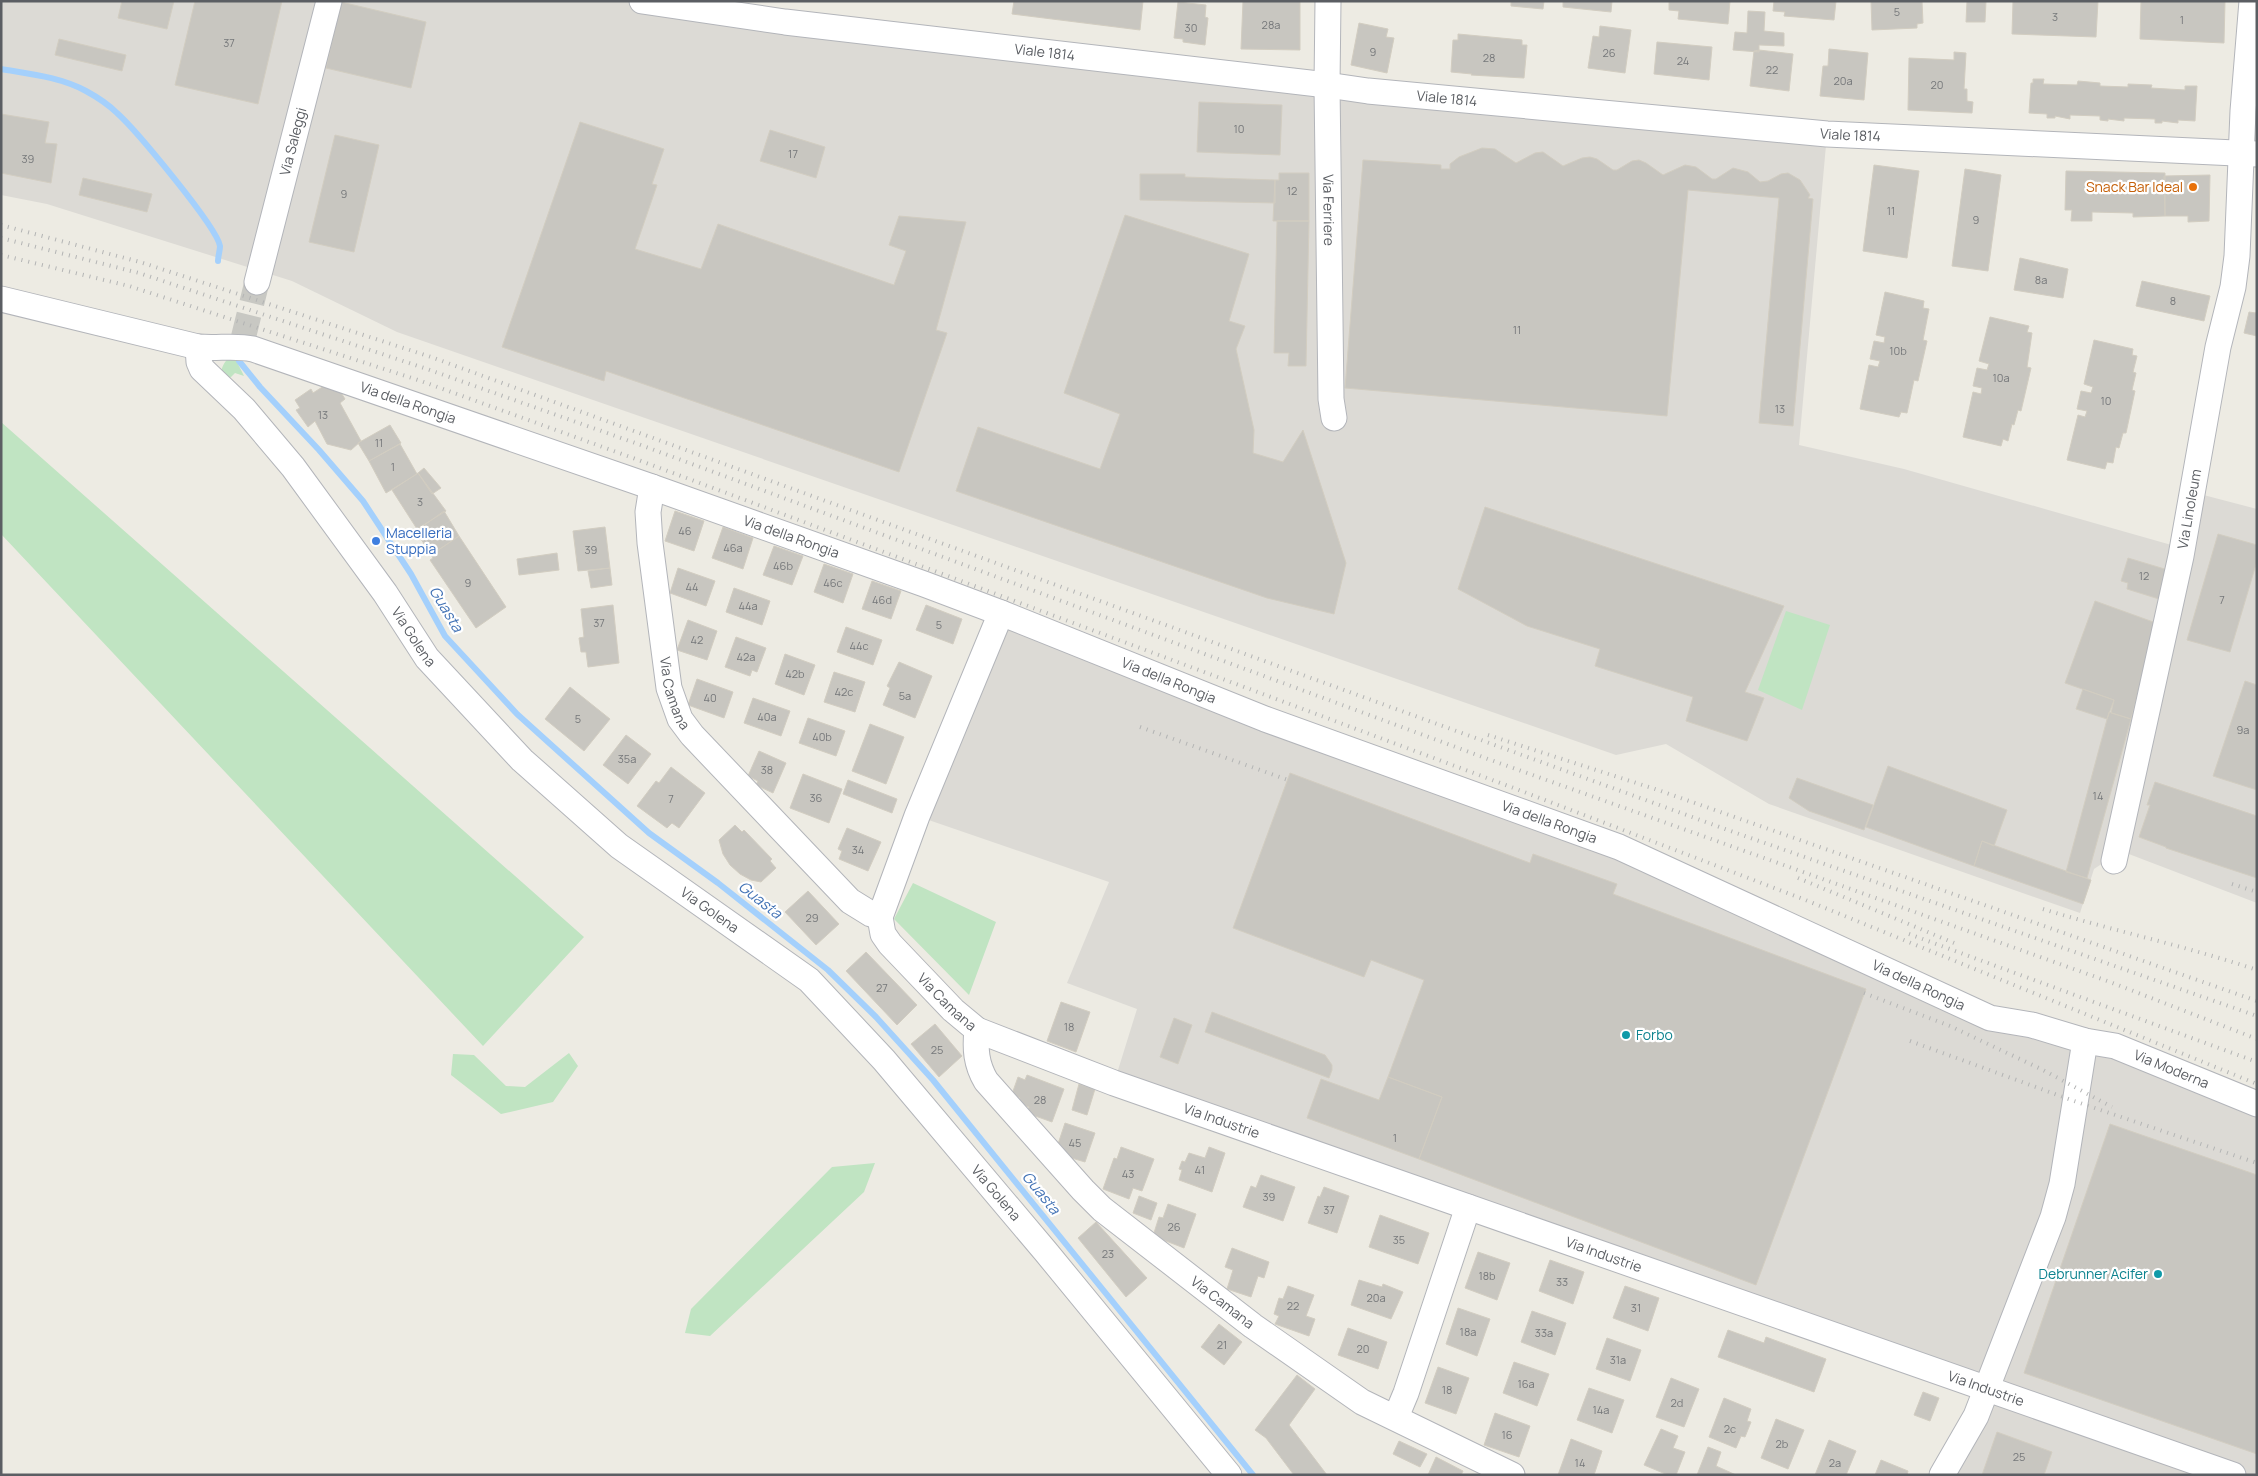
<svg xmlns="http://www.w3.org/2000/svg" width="2258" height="1476" font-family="Manrope,sans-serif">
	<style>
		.industrial { fill: #dcdad5 }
		.green { fill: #c0e4c2 }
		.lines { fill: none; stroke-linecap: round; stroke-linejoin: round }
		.stream { stroke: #a4d0fc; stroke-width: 6 }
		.building { fill: #c8c6c0; stroke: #d2cdc1 }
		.street-tunnel { stroke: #c8c8c3; stroke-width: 25; stroke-dasharray: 25 12; stroke-linecap: butt }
		.street-casing { stroke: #b3b5ba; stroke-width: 27 }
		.street { stroke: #fff; stroke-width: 25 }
		.rail { stroke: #b3b4b4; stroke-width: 4; stroke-dasharray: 1 6; stroke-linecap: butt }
		.food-dot { fill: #e8710a; stroke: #fff; stroke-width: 2 }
		.shop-dot { fill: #3f7fe0; stroke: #fff; stroke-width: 2 }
		.culture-dot { fill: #0f9aa8; stroke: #fff; stroke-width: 2 }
		.labels { text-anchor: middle; stroke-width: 4.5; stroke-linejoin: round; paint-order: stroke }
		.number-label { font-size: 11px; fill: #76787a }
		.street-label { font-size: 14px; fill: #5b5e63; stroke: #fff }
		.food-label { font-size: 14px; fill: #c56008; stroke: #fff; text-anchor: end }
		.shop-label { font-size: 14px; fill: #366cbe; stroke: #fff; text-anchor: start }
		.culture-label { font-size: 14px; fill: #0d838f; stroke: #fff; text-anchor: start }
		.water-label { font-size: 15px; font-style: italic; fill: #4474b6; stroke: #fff }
	</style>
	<rect width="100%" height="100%" fill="#edebe3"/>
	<path class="industrial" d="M1,1H642L1827,134L1799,445L1904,469L2182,548L2192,492L2257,509V903L2121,851L2094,869L2080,913L1769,804L1666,744L1616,755L397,332L292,281L47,204L1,195Z
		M1001,613L1619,847L1860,958L2257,1104V1475H1951L1987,1389L1114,1083L1137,1009L1067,983L1109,882L917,816Z"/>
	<path class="green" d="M229,357L235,358L244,376L235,373L226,382C219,371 221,367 229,357Z
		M1,422L584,937L483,1046L1,534Z
		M1786,611L1830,625L1802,710L1758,690Z
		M913,883L996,922L969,995L894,919Z
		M569,1053L578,1066L553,1102L501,1114L451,1075L453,1054L474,1055L506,1086L525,1087Z
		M875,1163L864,1192L710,1336L685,1333L691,1309L832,1167Z"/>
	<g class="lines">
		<path class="stream" d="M1,69C30,74 60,77 86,91C97,97 108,104 117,113C135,129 217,227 220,246C220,250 218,257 218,261
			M239,361L260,387L319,450L363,501L411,574L445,636L517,714L649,833L718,883L828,970L876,1017L933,1080L1253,1475"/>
	</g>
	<path class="building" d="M122,1H174L167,29L118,18Z
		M195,1H282L258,104L175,85Z
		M1014,1H1143L1140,30L1012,14Z
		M1243,1H1300V50L1241,49Z
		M1511,1H1544L1543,9L1511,6Z
		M1563,1H1612L1611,12L1563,7Z
		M1669,1H1730L1728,24L1678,19L1679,11L1669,10Z
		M1774,1H1836L1834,20L1784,16L1785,12L1773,11Z
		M1871,1H1922L1923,23L1917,24V28L1872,30Z
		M1967,1H1986L1985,22H1966Z
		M2013,1H2098L2096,37L2012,34Z
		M2141,1H2225L2224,43L2140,39Z
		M341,2L426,22L411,88L326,68Z
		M1178,2L1206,5L1205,17L1208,18L1205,45L1183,42V39L1174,38Z
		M1748,11L1765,12L1764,31L1784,33V46L1759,45V52L1733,50L1735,32L1747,33Z
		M1359,23L1388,29L1386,37L1394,38L1387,73L1351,65Z
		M1600,26L1631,30L1625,73L1588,68L1593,36L1599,37Z
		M1458,34L1522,40V45H1527L1524,78L1471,75L1472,74L1451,72L1453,40H1458Z
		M59,39L126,55L122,71L55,55Z
		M1657,42L1712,47L1709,80L1654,74Z
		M1829,49L1868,53L1864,100L1820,96L1823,66H1828Z
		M1759,50L1793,54L1789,91L1750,86L1754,51Z
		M1954,52L1966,53L1964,89H1967V101L1973,102L1972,113L1908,110L1909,58L1954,60Z
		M2033,79H2044L2043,84L2077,85L2078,81L2100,83V86L2128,87V84L2152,85L2151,88L2185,90V86H2197L2195,121L2178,120V123L2162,121V123H2155V119L2124,118V121L2108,119V121L2100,120V116L2070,115V119L2055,116V118H2047V114L2029,113L2031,83H2033Z
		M1199,102L1282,105L1280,155L1197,152Z
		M1,114L49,122L45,143L57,144L51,183L1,173Z
		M580,122L664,149L652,184L657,185L635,249L701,269L718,224L894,285L906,251L889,245L899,216L966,222L936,330L947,333L899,472L606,371L604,381L502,347Z
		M770,130L825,147L816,178L760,161Z
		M335,135L379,145L354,252L309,242Z
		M1482,148L1495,149L1516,163L1535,153L1543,152L1563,166L1582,158L1590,157L1597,159L1613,170H1617L1632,161L1639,160L1646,163L1663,175L1685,165L1696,167L1712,179H1716L1733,168L1748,172L1760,182L1768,181L1781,174L1788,173L1800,180L1810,195L1808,198L1813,199L1793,426L1759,423L1779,198L1688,190L1667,416L1345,388L1363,160L1441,165V169H1450V164L1459,157Z
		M1874,165L1919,171L1907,258L1863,251Z
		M1965,169L2001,175L1988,271L1952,266Z
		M2066,171L2165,173V216L2133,217V213L2092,212V221H2071L2072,210H2065Z
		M1279,173H1309V221H1273L1275,180H1279Z
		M1140,174H1185V177L1275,180V203L1140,200Z
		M2210,175L2209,221L2188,222V216H2165L2164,176Z
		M83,178L152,194L147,212L79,195Z
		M1125,215L1249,254L1229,321L1245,326L1236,349L1254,430L1253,453L1283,462L1303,430L1346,563L1334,614L1267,598L956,491L978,427L1100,469L1120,414L1064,393Z
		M1277,221H1309L1306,366H1288L1289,353H1274Z
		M2020,258L2068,269L2063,298L2014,290Z
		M2142,281L2210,296L2204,321L2136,306Z
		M1885,292L1924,301L1923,308L1929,309L1923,340L1927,341L1918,381L1914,380L1907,413L1901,412L1899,417L1860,409L1869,365L1878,367L1880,361L1870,359L1874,341L1884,343L1885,337L1876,335Z
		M2257,310V336L2244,333L2249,312L2256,313Z
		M1990,317L2029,326L2027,332L2032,333L2027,367L2031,368L2021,411L2018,410L2014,425L2012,424L2008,441L2003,439L2001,446L1963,437L1973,392L1981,394L1982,388L1973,386L1977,368L1987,370L1989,364L1979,361Z
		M2094,340L2133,349L2132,355L2137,356L2133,372L2136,373L2132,390L2135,391L2126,433H2123L2119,448L2116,447L2113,463L2107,462L2105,469L2067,460L2078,415L2085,417L2087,411L2077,409L2081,391L2091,393L2093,387L2084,384Z
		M335,383L345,399L340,403L361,441L351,450L327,444L315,421L308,427L296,410L300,408L295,400L311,389L313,393L327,384Z
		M390,425L401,443L369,461L358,443Z
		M400,444L417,474L386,493L369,461Z
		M424,468L441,488L432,494L418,473Z
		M418,473L446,511L417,529L392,490Z
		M1485,507L1784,606L1745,692L1764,698L1747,741L1686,721L1693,697L1595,666L1600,649L1527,626L1458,589Z
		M444,511L459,536L431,555L416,531Z
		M675,511L704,521L694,551L665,541Z
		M605,527L610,568L578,571L573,531Z
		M723,527L753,538L743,569L712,558Z
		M2218,534L2257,545V561L2230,652L2187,640Z
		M459,536L506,607L476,628L430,560L433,558L431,555Z
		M774,546L803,556L792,585L763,575Z
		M557,553L559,570L519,575L517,559Z
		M2128,558L2168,570L2159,599L2127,589L2128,583L2121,581Z
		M824,564L853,574L843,603L814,592Z
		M610,568L612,585L591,588L588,571Z
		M678,568L715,581L706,606L670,593Z
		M872,581L901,591L891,619L862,609Z
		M734,588L770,601L762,625L726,612Z
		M2095,601L2156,623L2131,719L2111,713L2114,700L2065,683Z
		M613,605L619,663L588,667L586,652H581L579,638L584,637L581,609Z
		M926,605L962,619L953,644L916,630Z
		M688,620L717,631L707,660L677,650Z
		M846,627L882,640L873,665L837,652Z
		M736,637L766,648L757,672L752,670L750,676L725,667Z
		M785,654L815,665L804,695L775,684Z
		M899,662L932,676L915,718L883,705L890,688L887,686Z
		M834,672L865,682L855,712L824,702Z
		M697,679L733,692L724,718L688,705Z
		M2245,681L2257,685V790L2213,776Z
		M570,687L610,719L584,751L545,719Z
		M2083,689L2114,700L2107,719L2076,709Z
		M753,698L790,711L781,736L744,723Z
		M2109,712L2131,719L2087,878L2066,872Z
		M808,718L845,731L836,756L799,743Z
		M870,724L904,737L886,784L852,771Z
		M626,735L651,754L628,784L603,765Z
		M759,751L786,763L773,793L756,785L758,781L748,776Z
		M1888,766L2007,810L1994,846L1982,841L1974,866L1866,827Z
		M671,767L705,793L679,828L672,823L667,828L637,806L656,781L659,783Z
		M1290,773L1530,863L1533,854L1617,884L1613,894L1866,989L1756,1285L1419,1159L1442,1097L1388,1077L1424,980L1371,960L1364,977L1233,928Z
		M803,774L842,789L829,823L790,808Z
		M1797,778L1873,805L1864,830L1809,811L1789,798Z
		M848,780L897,799L892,813L843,794Z
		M2155,782L2257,816V878L2166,848V847L2139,837L2150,805H2147Z
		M735,825L742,832L744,830L772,859L770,861L776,868L761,882L751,880L740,874L730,865L723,854L719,840Z
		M847,828L881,842L868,871L839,859L842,851L838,849Z
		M1982,841L2091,880L2083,904L1974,866Z
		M808,891L839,924L816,945L785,912Z
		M866,952L917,1005L897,1025L846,971Z
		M1061,1002L1090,1012L1076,1052L1047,1041Z
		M1212,1012L1325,1055L1332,1065V1070L1329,1078L1205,1032Z
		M1174,1018L1192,1025L1178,1064L1160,1057Z
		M935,1024L962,1056L939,1077L911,1044Z
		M1027,1075L1064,1089L1052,1122L1027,1113L1029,1107L1018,1103L1020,1098L1012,1094L1018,1077L1025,1080Z
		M1388,1077L1442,1097L1419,1159L1307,1118L1321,1079L1379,1100Z
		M1079,1084L1095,1089L1087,1115L1072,1110Z
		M1065,1123L1095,1133L1085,1162L1055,1153Z
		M2110,1124L2257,1175V1454L2024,1373Z
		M1121,1147L1154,1159L1142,1191L1133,1188L1129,1199L1103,1189L1114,1158L1117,1159Z
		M1209,1147L1225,1153L1212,1192L1179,1180L1182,1170L1179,1169L1182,1161L1185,1162L1189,1153L1205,1158Z
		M1261,1175L1295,1187L1283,1221L1243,1207L1251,1186L1256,1188Z
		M1324,1187L1349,1196L1337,1233L1308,1223L1318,1196L1320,1197Z
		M1139,1196L1157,1203L1151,1220L1133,1213Z
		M1168,1204L1196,1214L1184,1248L1153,1236L1159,1217L1163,1218Z
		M1380,1215L1429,1233L1418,1264L1369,1247Z
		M1096,1222L1147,1278L1126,1297L1078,1238Z
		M1232,1248L1269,1262L1264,1278L1258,1276L1251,1297L1227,1289L1233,1270L1225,1267Z
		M1478,1252L1510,1263L1497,1300L1465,1288Z
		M1550,1260L1584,1272L1573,1304L1539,1291Z
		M1359,1280L1382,1287L1383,1284L1403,1292L1391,1319L1351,1305Z
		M1288,1286L1314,1295L1306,1316L1315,1319L1309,1336L1275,1324L1279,1316L1274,1314L1279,1298L1283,1299Z
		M1625,1286L1659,1298L1648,1331L1613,1318Z
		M1458,1308L1490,1319L1477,1356L1446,1344Z
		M1532,1311L1566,1323L1555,1355L1521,1342Z
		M1219,1324L1242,1342L1224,1365L1201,1347Z
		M1348,1328L1387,1342L1378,1369L1338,1355Z
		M1728,1330L1764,1343L1766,1337L1826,1359L1814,1392L1718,1357Z
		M1607,1338L1641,1350L1630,1381L1596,1369Z
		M1514,1362L1549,1374L1537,1406L1503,1393Z
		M1438,1367L1469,1378L1456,1414L1425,1403Z
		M1297,1375L1315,1389L1289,1425L1327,1475H1294L1266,1438L1255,1430Z
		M1671,1378L1699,1389L1684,1427L1656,1417Z
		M1589,1388L1624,1400L1612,1433L1577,1420Z
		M1923,1392L1939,1398L1930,1421L1914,1415Z
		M1724,1398L1751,1409L1747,1421L1751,1422L1745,1437L1741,1436L1736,1448L1709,1437Z
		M1495,1413L1530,1426L1519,1457L1484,1445Z
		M1776,1419L1804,1430L1788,1469L1761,1458Z
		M1661,1429L1678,1436L1673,1448L1685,1452L1676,1475H1668L1644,1465Z
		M1997,1432L2052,1452L2044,1475H1982Z
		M1571,1439L1602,1451L1594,1475H1558Z
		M1829,1440L1856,1451L1846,1475H1815Z
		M1399,1441L1427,1454L1420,1467L1393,1454Z
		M1708,1447L1721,1452L1716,1466L1736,1475H1697Z
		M1436,1457L1463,1471L1461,1475H1428Z
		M1881,1460L1908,1471L1907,1475H1875Z"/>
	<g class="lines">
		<path class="street-tunnel" d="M243,339L257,282"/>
		<g class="street-casing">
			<g id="street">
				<path id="s1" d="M642,1L785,22L1327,85L1368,91L1827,134L2257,154"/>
				<path id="s2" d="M1328,1L1327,85L1331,399L1334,418"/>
				<path id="s3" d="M257,282L329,1"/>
				<path id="s4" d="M1,299L198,347C217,349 234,345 253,349L652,487L924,584L1001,613L1265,719L1619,847L1990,1018L2032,1025L2085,1041L2115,1046L2257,1104"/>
				<path id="s5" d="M198,347L199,362L202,369L244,409L293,467L385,593L427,658L522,760L619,846L809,980L884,1060L1046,1252L1229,1475"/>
				<path id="s6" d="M652,487L648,512L650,543L669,688L680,719L692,735L850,901L871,914L880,917"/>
				<path id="s7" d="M1001,613L917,816L880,917L883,934L890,944L953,1010L977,1030L1114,1083L2233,1475"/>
				<path id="s8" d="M2114,861L2181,556L2218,347L2233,287L2237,256L2243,111L2252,1"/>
				<path id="s9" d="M977,1030C975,1049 976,1064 986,1081L1083,1190L1102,1209L1253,1326L1362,1402L1512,1475"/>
				<path d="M1396,1417L1406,1393L1468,1207"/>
				<path d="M1942,1475L1976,1416L2053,1217L2062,1184L2085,1041"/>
			</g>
		</g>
		<use href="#street" class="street"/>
		<path class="rail" d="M1,225L140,262L431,357L1725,829L2257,1016
			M1,238L139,273L427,369L638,444L1488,759L2110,982L2257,1039
			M1,255L129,286L421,381L633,458L1511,787L1803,899L2257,1084
			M1140,727L1288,780
			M1488,735L1658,790L2257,1001
			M1798,878L1959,945
			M2232,884L2257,892
			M2043,909C2114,931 2186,946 2257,970
			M1909,934L2257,1062
			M1864,993L1950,1026L2041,1069L2112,1107
			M1910,1041L2074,1101L2257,1163"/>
	</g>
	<circle class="food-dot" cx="2193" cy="187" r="5"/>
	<circle class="shop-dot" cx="376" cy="541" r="5"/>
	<g class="culture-dot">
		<circle cx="1626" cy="1035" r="5"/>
		<circle cx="2158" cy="1274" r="5"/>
	</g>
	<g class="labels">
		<g class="number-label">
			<text x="1897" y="16">5</text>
			<text x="2055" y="21">3</text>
			<text x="2182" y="24">1</text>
			<text x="1271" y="29">28a</text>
			<text x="1191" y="32">30</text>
			<text x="229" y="47">37</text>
			<text x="1373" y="56">9</text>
			<text x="1609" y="57">26</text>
			<text x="1489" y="62">28</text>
			<text x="1683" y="65">24</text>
			<text x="1772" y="74">22</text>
			<text x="1843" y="85">20a</text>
			<text x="1937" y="89">20</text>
			<text x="1239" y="133">10</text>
			<text x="793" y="158">17</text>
			<text x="28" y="163">39</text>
			<text x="1292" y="195">12</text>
			<text x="344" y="198">9</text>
			<text x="1891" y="215">11</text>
			<text x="1976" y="224">9</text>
			<text x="2041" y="284">8a</text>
			<text x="2173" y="305">8</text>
			<text x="1517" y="334">11</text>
			<text x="1898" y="355">10b</text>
			<text x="2001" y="382">10a</text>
			<text x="2106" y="405">10</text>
			<text x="1780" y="413">13</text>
			<text x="323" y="419">13</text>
			<text x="379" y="447">11</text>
			<text x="393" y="471">1</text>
			<text x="420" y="506">3</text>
			<text x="685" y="535">46</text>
			<text x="733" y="552">46a</text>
			<text x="591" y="554">39</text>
			<text x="783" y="570">46b</text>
			<text x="2144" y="580">12</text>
			<text x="468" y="587">9</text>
			<text x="833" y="587">46c</text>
			<text x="692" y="591">44</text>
			<text x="882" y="604">46d</text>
			<text x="2222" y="604">7</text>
			<text x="748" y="610">44a</text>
			<text x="599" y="627">37</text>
			<text x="939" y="629">5</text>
			<text x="697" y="644">42</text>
			<text x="859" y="650">44c</text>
			<text x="746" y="661">42a</text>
			<text x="795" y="678">42b</text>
			<text x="844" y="696">42c</text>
			<text x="905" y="700">5a</text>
			<text x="710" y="702">40</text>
			<text x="767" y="721">40a</text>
			<text x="578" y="723">5</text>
			<text x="2243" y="734">9a</text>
			<text x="822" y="741">40b</text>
			<text x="627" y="763">35a</text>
			<text x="767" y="774">38</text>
			<text x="2098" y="800">14</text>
			<text x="816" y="802">36</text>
			<text x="671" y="803">7</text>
			<text x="858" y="854">34</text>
			<text x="812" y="922">29</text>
			<text x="882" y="992">27</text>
			<text x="1069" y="1031">18</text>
			<text x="937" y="1054">25</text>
			<text x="1040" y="1104">28</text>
			<text x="1395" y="1142">1</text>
			<text x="1075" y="1147">45</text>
			<text x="1200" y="1174">41</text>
			<text x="1128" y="1178">43</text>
			<text x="1269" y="1201">39</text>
			<text x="1329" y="1214">37</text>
			<text x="1174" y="1231">26</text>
			<text x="1399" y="1244">35</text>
			<text x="1108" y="1258">23</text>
			<text x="1487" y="1280">18b</text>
			<text x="1562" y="1286">33</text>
			<text x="1376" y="1302">20a</text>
			<text x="1293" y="1310">22</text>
			<text x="1636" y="1312">31</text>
			<text x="1468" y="1336">18a</text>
			<text x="1544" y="1337">33a</text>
			<text x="1222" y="1349">21</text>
			<text x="1363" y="1353">20</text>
			<text x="1618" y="1364">31a</text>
			<text x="1526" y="1388">16a</text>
			<text x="1447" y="1394">18</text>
			<text x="1677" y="1407">2d</text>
			<text x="1601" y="1414">14a</text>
			<text x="1730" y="1433">2c</text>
			<text x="1507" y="1439">16</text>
			<text x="1782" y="1448">2b</text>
			<text x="2019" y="1461">25</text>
			<text x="1580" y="1467">14</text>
			<text x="1835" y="1467">2a</text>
		</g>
		<g class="street-label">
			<text dy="5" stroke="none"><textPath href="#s1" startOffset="406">Viale 1814</textPath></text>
			<text dy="5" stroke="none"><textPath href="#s1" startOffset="811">Viale 1814</textPath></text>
			<text dy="5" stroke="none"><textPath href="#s1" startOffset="1216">Viale 1814</textPath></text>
			<text dy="5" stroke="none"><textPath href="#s3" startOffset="145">Via Saleggi</textPath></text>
			<text dy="5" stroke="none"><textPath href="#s2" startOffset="209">Via Ferriere</textPath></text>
			<text dy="5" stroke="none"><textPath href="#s4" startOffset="422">Via della Rongia</textPath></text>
			<text dy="5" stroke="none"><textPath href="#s8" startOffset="360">Via Linoleum</textPath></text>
			<text dy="5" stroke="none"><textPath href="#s4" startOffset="828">Via della Rongia</textPath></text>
			<text dy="5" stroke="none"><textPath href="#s5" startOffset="365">Via Golena</textPath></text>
			<text dy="5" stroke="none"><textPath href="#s4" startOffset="1232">Via della Rongia</textPath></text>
			<text dy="5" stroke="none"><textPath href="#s6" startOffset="209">Via Camana</textPath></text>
			<text dy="5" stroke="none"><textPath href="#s4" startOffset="1638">Via della Rongia</textPath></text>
			<text dy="5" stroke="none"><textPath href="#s5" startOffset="770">Via Golena</textPath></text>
			<text dy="5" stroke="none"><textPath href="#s4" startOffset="2042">Via della Rongia</textPath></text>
			<text dy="5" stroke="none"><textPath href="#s7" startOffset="438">Via Camana</textPath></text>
			<text dy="5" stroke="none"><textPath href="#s4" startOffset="2310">Via Moderna</textPath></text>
			<text dy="5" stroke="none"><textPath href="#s7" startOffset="740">Via Industrie</textPath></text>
			<text dy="5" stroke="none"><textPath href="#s5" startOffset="1175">Via Golena</textPath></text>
			<text dy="5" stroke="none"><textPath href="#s7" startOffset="1145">Via Industrie</textPath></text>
			<text dy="5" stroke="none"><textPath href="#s9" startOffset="378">Via Camana</textPath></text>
			<text dy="5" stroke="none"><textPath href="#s7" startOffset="1550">Via Industrie</textPath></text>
		</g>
		<g class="food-label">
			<text x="2183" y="192">Snack Bar Ideal</text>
		</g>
		<g class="shop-label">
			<text x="386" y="538">Macelleria<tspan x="386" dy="16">Stuppia</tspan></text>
		</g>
		<g class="culture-label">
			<text x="1636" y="1040">Forbo</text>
			<text x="2148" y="1279" text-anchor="end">Debrunner Acifer</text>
		</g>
		<g class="water-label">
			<text transform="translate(446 609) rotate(59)" y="5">Guasta</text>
			<text transform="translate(760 900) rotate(38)" y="5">Guasta</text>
			<text transform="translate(1041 1193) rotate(51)" y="5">Guasta</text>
		</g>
	</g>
	<rect width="2258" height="1476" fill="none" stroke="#5b5e63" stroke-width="5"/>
</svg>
